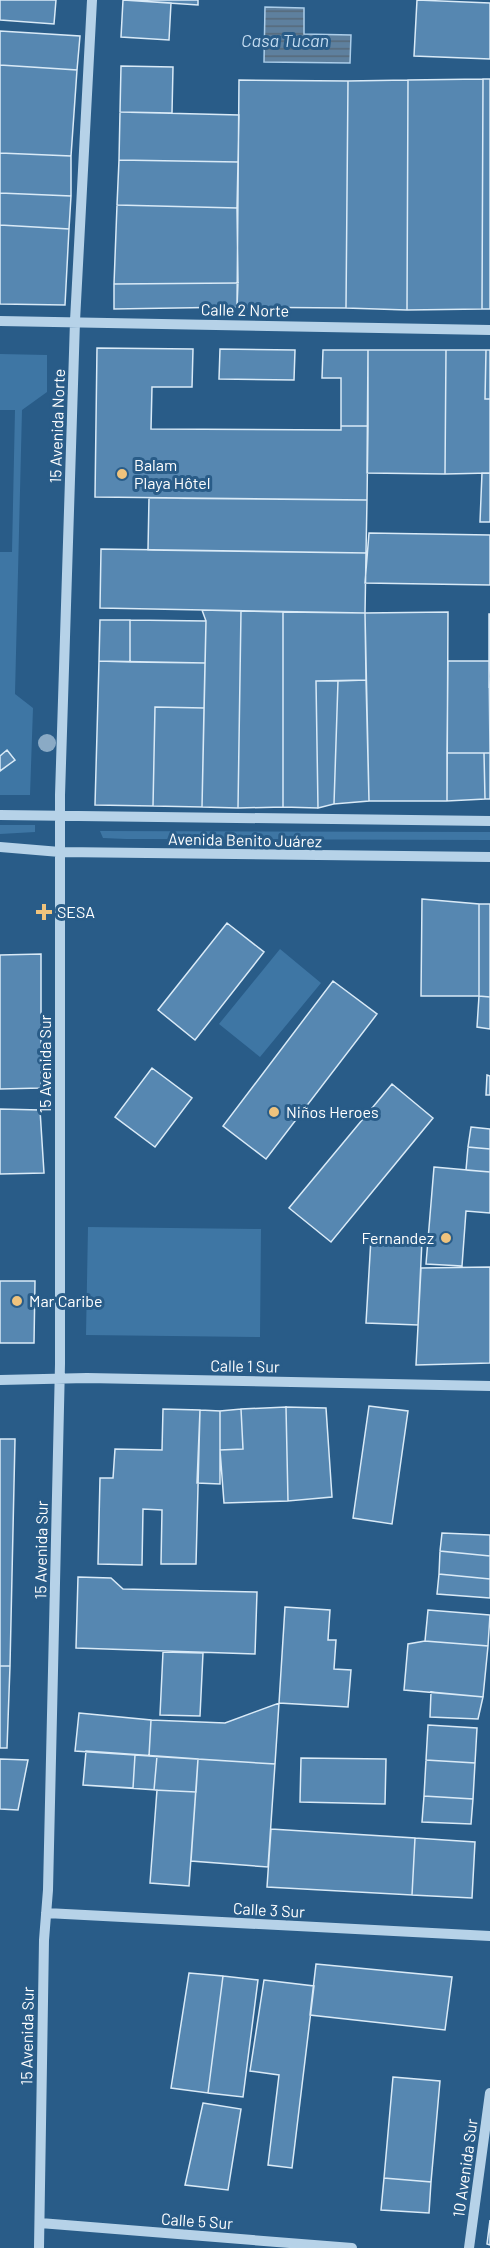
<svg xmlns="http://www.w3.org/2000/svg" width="490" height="2248" font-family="Barlow,sans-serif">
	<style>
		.green { fill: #3e76a4 }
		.water { fill: url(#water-rules); stroke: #abcde9; stroke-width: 1.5 }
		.building { fill: #5687b1; stroke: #d9eaf7; stroke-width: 1.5 }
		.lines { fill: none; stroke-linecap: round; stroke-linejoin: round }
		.minor { stroke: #b6d2e8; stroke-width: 10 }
		.tree { fill: #8aaac5 }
		.poi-dot { fill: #efc37d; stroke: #295c88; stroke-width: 2 }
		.labels { text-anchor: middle; stroke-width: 6; stroke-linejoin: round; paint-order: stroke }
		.street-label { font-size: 16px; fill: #fff; stroke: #295c88 }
		.poi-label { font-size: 16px; fill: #fff; stroke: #295c88; text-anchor: start }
		.water-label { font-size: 18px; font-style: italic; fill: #c2dbf0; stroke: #295c88 }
	</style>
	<defs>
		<pattern id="water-rules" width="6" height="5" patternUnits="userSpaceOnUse" patternTransform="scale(1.5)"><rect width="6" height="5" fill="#5e809e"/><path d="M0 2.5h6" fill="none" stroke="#566979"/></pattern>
	</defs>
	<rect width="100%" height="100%" fill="#295c88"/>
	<path class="green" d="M0,354L47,355V392L22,410L15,694L33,708L30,795H0V771L14,760L7,751L0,756V552H12L15,410H0Z
		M0,825H35V832L0,834Z
		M100,831L490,832V840L126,839L103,838Z
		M280,949L321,983L260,1057L219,1024Z
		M88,1227L261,1229L260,1337L86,1335Z"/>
	<path class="water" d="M265,7L304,8V34L351,35L350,63L264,62Z"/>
	<path class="building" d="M0,0H56L54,24L0,20Z
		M123,0L171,3L169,40L121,37Z
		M123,0H198V5Z
		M417,0L490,3V59L414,56Z
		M0,31L80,36L77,70L0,65Z
		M0,65L77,70L71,156L0,153Z
		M121,66L173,67L172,113L120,112Z
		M483,79H490V309H482Z
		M483,79L482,309L407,310L408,80Z
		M239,80L348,81L346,308L237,307Z
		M408,80L407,310L346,308L348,81Z
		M120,112L239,115L238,162L119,160Z
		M0,153L71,156V196L0,193Z
		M119,160L238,162L237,208L117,205Z
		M0,193L71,196L69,229L0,225Z
		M117,205L237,208L238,283L114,284Z
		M0,225L69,229L65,305L0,304Z
		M238,283L237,307L114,309V284Z
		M97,348L193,349L192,387H152L151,429L341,430V426H368L367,500L95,497Z
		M220,349L295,350L294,380L219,379Z
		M323,350H368V426H341V378H322Z
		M368,350H446L445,474L367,473Z
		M446,350H486L485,399H490V473L445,474Z
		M486,350H490V399H485Z
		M482,473H490V522H480Z
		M149,498L367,500L366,553L148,550Z
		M369,533L490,535V585L365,583Z
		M101,549L366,553L365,613L100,608Z
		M202,610L241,611L238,808L202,807L206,621Z
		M241,611L283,612V807L238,808Z
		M283,612L365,613L366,680L316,681L318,808L283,807Z
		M448,612L447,801H369L365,613Z
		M489,614H490L489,688Z
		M100,620H130V662L99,661Z
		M130,620L206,621L205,663L130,662Z
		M99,661L205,663L204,708L155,707L153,806L95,805Z
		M448,661H489L490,753H447Z
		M366,680L369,801L334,804L338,681Z
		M316,681H338L334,804L318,808Z
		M155,707L204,708L202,807L153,806Z
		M7,750L15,760L0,771V756Z
		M447,753H484L485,799L447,801Z
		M484,753H490V799H485Z
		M422,899L479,904V996H421Z
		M479,904H490V997L479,996Z
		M227,923L264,952L195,1040L158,1010Z
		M41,954V1088L0,1089V955Z
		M333,981L377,1014L266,1159L223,1126Z
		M479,996L490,997V1029L477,1027Z
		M152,1068L192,1098L155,1147L115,1117Z
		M487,1075L490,1076V1095H486Z
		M392,1084L433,1118L331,1242L289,1208Z
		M0,1109L40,1110L44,1173L0,1174Z
		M471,1127L490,1129V1149L468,1147Z
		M468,1147L490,1149V1172L466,1170Z
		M434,1167L490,1172V1213L466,1211L462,1266L426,1264Z
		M371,1238L422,1240L418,1325L366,1323Z
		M490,1267V1363L416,1365L421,1268Z
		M0,1281H35L34,1343H0Z
		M369,1406L408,1411L392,1524L353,1518Z
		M286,1407L288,1501L224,1503L220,1450L243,1449L241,1409Z
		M286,1407L326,1408L332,1497L288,1501Z
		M163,1409L200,1410L196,1564H161L162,1510L143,1509L142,1565L98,1564L100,1478H113L115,1449L162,1450Z
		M241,1409L243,1449L220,1450V1411Z
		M200,1410L220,1411V1484L197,1483Z
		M0,1439H15L10,1666H0Z
		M442,1533L490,1535V1556L440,1551Z
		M440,1551L490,1556V1579L439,1574Z
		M439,1574L490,1579V1598L437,1594Z
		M78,1577L111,1578L123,1589L257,1592L255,1654L76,1648Z
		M285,1607L330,1610L328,1640H336L334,1669L351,1670L348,1707L279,1703Z
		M428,1610L490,1615L488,1646L425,1641Z
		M425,1641L488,1646L483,1697L404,1690L408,1644Z
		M163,1652L203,1653L200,1716L160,1715Z
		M0,1666H10L7,1748H0Z
		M431,1692L483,1697L478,1719L430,1717Z
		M279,1703L275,1764L149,1756L151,1720L225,1723Z
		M79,1713L151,1720L149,1756L75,1751Z
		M428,1725L477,1728L475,1763L426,1760Z
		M86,1751L198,1759L189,1886L150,1883L157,1790L83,1785Z
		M86,1751L135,1755L133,1788L83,1785Z
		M157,1756L198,1759L196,1792L154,1790Z
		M301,1758L386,1759L385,1804L300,1802Z
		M0,1759L28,1760L18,1810L0,1809Z
		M198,1759L275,1764L268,1867L191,1861Z
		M426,1760L475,1763L473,1799L424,1796Z
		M424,1796L473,1799L471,1824L422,1822Z
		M271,1829L415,1838L412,1895L267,1887Z
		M415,1838L475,1842L472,1898L412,1895Z
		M316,1964L452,1977L445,2030L310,2015Z
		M189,1973L223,1976L208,2093L171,2088Z
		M223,1976L258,1980L243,2097L208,2093Z
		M264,1980L314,1986L292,2168L268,2165L279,2075L250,2071Z
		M393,2077L440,2081L431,2182L384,2178Z
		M203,2103L241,2109L228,2190L185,2185Z
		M384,2178L431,2182L429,2213L381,2210Z
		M490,2220V2245L487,2244Z"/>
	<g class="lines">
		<path class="minor" d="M0,321L490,330
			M0,815L490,821
			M0,847L60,852L490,857
			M0,1380L87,1378L490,1386
			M46,1913L490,1936
			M40,2223L352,2248
			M39,2248L44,1940L48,1890L60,1364V795L75,321L92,0
			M469,2248L490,2093"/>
	</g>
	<circle class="tree" cx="47" cy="743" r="9"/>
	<g class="poi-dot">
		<circle cx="122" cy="474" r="6"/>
		<path d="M41 903h6v6h6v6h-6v6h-6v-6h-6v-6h6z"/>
		<circle cx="274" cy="1112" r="6"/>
		<circle cx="446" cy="1238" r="6"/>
		<circle cx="17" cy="1301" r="6"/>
	</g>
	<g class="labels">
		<g class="street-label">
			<text transform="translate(245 310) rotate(1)" y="6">Calle 2 Norte</text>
			<text transform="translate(57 426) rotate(-88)" y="6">15 Avenida Norte</text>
			<text transform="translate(245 840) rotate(1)" y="6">Avenida Benito Juárez</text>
			<text transform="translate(45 1064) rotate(-90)" y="6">15 Avenida Sur</text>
			<text transform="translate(245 1366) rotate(1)" y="6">Calle 1 Sur</text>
			<text transform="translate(41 1550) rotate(-89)" y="6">15 Avenida Sur</text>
			<text transform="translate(269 1910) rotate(3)" y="6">Calle 3 Sur</text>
			<text transform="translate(27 2036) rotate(-89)" y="6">15 Avenida Sur</text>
			<text transform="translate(465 2168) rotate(-82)" y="6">10 Avenida Sur</text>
			<text transform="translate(197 2221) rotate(4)" y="6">Calle 5 Sur</text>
		</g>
		<g class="poi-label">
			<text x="134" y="471">Balam<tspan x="134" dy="18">Playa Hôtel</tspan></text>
			<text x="57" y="918">SESA</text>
			<text x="286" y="1118">Niños Heroes</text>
			<text x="434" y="1244" text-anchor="end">Fernandez</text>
			<text x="29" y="1307">Mar Caribe</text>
		</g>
		<g class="water-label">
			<text x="285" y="47">Casa Tucan</text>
		</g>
	</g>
</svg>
